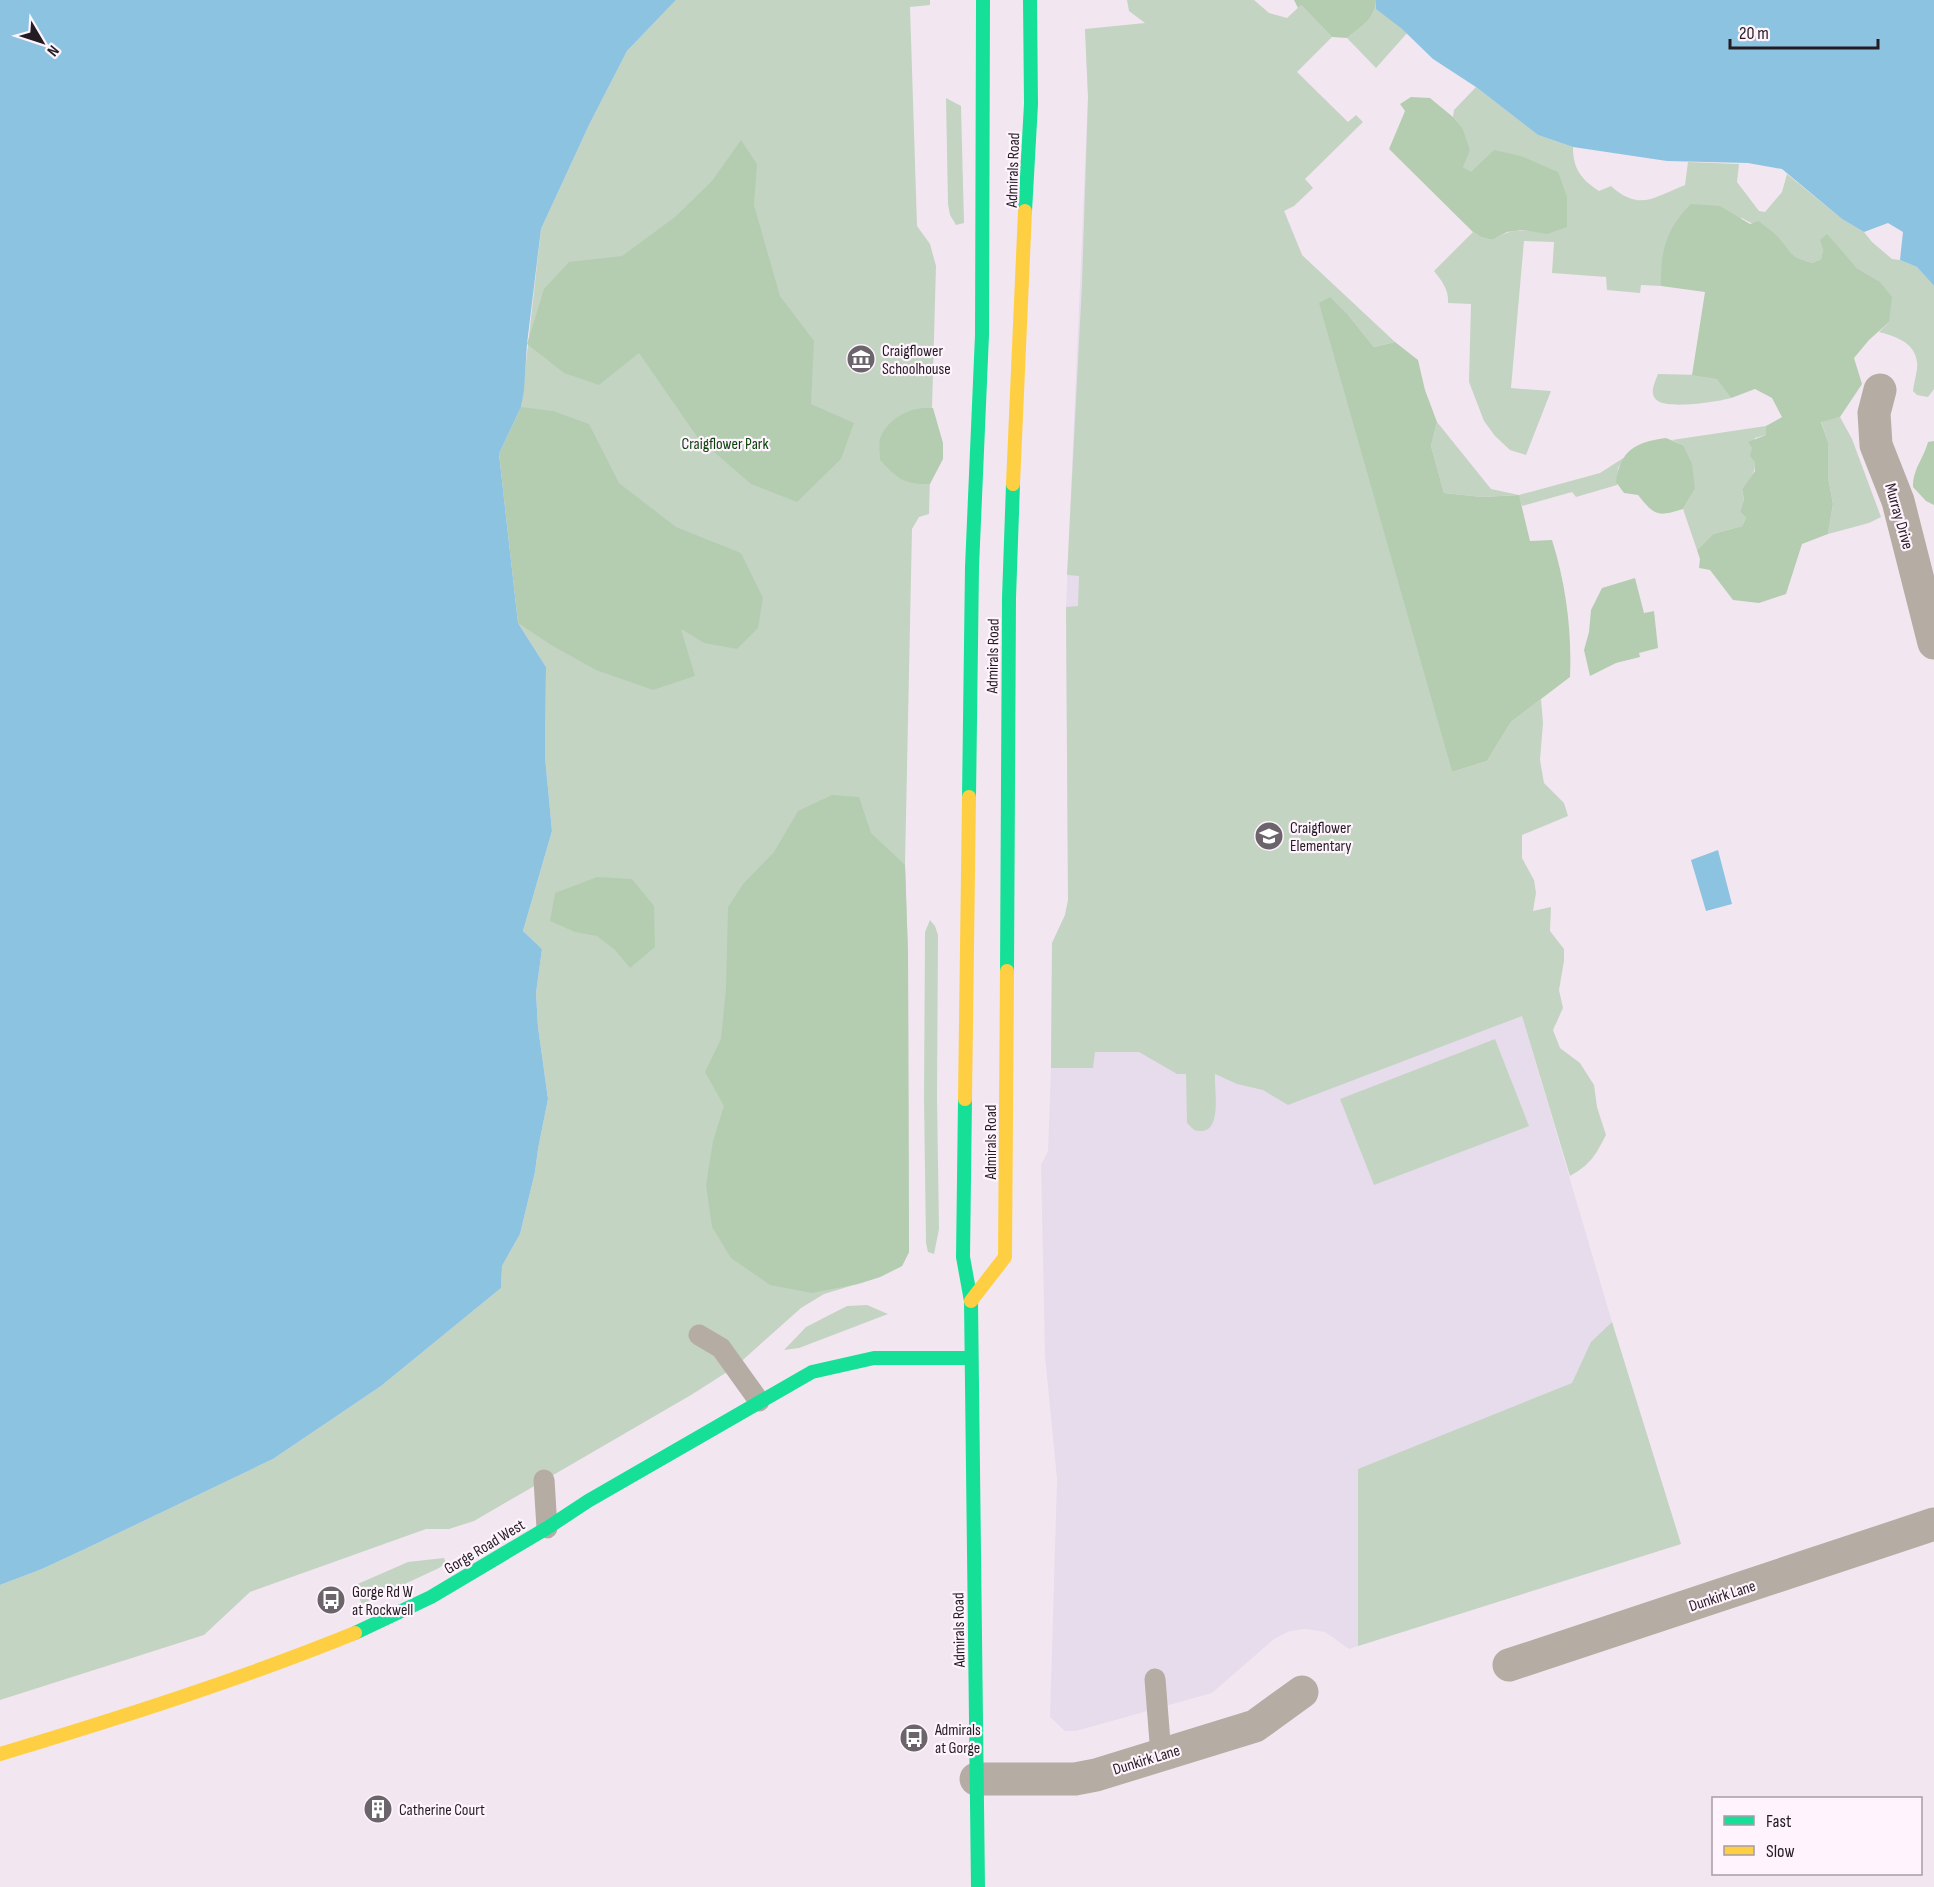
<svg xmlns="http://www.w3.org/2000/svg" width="1934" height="1887" font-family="'Sofia Sans Condensed',sans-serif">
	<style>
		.education { fill: #e7dcec }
		.green { fill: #c4d4c2 }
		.forest { fill: #b4cdb1 }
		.water { fill: #8cc3e1 }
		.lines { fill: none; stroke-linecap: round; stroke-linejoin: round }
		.lane { stroke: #b5aca4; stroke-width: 21 }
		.street { stroke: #b5aca4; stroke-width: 33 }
		.fast { stroke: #16e098; stroke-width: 14 }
		.slow { stroke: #ffcf43; stroke-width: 14 }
		.labels { text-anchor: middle; stroke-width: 4.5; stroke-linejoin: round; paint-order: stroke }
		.street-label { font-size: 16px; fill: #231d23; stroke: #fff3fd }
		.poi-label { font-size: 16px; fill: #231d23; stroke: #fff3fd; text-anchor: start }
		.park-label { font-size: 16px; fill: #0a440c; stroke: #fff3fd }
	</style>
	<rect width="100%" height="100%" fill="#f2e7f0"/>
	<path class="education" d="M1085,29L1284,210L1312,279L1522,1016L1612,1322L1681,1544L1349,1649L1325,1632L1306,1629L1290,1631L1274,1639L1212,1693L1076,1731H1065L1050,1717L1057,1479L1045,1356L1041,1165L1048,1151L1051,1068L1052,943L1065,915L1068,900L1066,607L1088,97Z"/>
	<path class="green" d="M676,0H930V5L910,7L917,226L930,244L936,266L929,514L919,517L912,529L905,865L908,954L909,1252L902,1266L880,1277L824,1294L801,1308L735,1367L691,1395L474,1521L449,1529H426L250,1592L204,1635L0,1700V1585L42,1569L85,1549L273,1459L381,1386L501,1288L502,1266L520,1234L535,1172L538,1149L548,1099L538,1027L536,993L542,949L523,931L552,831L545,757L546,667L518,623L521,407L541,229L589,125L627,51Z
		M1127,0H1254L1269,13L1287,18L1301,5L1332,37L1297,72L1348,122L1356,115L1363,122L1305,179L1313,188L1294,206L1284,211L1302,255L1395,342L1374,347L1349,316L1320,303L1452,772L1487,761L1511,722L1541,699L1543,723L1540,760L1544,783L1564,803L1568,816L1522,835V858L1534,880L1536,893L1533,911L1551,907L1550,931L1564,949V961L1559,990L1563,1008L1553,1030L1560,1048L1580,1063L1594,1085L1597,1107L1606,1135C1595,1156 1591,1164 1570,1176L1522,1016L1288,1105L1263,1090L1237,1084L1215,1074C1214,1091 1224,1139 1194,1130L1187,1123L1186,1074H1177L1139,1052H1095L1093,1068H1051L1052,943L1065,915L1068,900L1066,607L1078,606L1079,576L1067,575L1082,284L1088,97L1085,29L1145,23L1129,11Z
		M1376,0L1417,22L1376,68L1347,38C1361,27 1376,18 1376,0Z
		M1476,87L1538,135L1573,147C1573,169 1581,179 1599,191L1611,186C1640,212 1654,197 1685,185L1688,162L1739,164L1737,182L1759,211L1765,212L1782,192L1787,174L1842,219L1864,232L1872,242L1892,259L1900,260L1917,267L1934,286V389L1928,397L1917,395L1913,391C1914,382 1918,371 1917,362C1915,342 1894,336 1879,332L1889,322L1879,281L1857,268L1843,253L1823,249L1821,259L1812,263C1801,260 1791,257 1784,247C1780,241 1778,236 1772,232C1763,226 1752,225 1742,218L1661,270V286L1641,285L1640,293L1607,290L1606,277L1552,273L1554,242L1524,241L1511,388L1551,391L1526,455L1510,450L1495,436L1484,421L1469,382L1471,304L1448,303C1449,290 1442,281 1434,271L1473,232L1481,237L1492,240C1514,227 1523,230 1547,233L1463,167L1462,127L1453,117L1454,110Z
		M946,98L961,106L964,223L956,225L950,215L948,204Z
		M1658,374L1702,375L1718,379L1731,398C1717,402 1670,409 1658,401C1648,395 1655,382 1658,374Z
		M1840,417L1852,439L1881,517L1869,523L1828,534L1833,504L1828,477V442L1821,421Z
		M1437,422L1491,489L1519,495L1600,473L1625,457L1618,468L1617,485L1576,497L1572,492L1522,506L1518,495L1482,497L1444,493L1431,446Z
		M1766,426V435L1755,438C1750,453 1757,456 1755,467C1754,475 1746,483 1742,489L1744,499L1740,512L1746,518L1742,526L1713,534L1697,550L1683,509L1695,489L1683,445L1672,440Z
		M930,920L935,926L938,935L937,1097L939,1229L934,1254L928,1252L926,1243L924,1099L925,932Z
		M1495,1039L1529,1126L1374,1185L1340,1099Z
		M867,1305L888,1314L799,1348L784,1350L806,1327L847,1306Z
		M1612,1322L1681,1544L1358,1646V1469L1572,1383L1591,1342Z
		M444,1558L446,1563L439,1568L362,1604L353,1586L408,1562Z"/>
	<path class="forest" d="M1294,0H1376C1376,18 1361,27 1347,38L1332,37L1301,5L1298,8Z
		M1411,97L1430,98L1453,117L1462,127L1470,150L1463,167L1471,172L1494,150L1521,156L1558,172L1567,197V227L1547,234L1522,230L1507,232L1492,240L1481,237L1473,232L1389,149L1405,111L1400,104Z
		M741,140L757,164L754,205L780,296L814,341L811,404L854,423L841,459L797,502L751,484L698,438L639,353L599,385L564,373L527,344L544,289L569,262L622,256L675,217L712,181Z
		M1691,204L1720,206L1750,224L1759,221C1765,227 1773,231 1778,237C1793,254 1788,256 1812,263L1821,259L1823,249L1820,240L1827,234L1857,268L1879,281L1892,297L1889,322L1869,340L1854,358L1862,384L1840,417L1821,422L1828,442V477L1833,504L1828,534L1802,544L1786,594L1759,603L1733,600L1710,570L1699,568L1700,559L1697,550L1713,534L1742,526L1746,518L1740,512L1744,499L1742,489L1755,471V462L1750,456L1752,448L1748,442L1766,435V426L1782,417L1772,398L1755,389L1731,398L1717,379L1692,375L1705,292L1661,286C1660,253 1666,228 1691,204Z
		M1330,297L1349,316L1374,347L1395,342L1418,360L1425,390L1437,422L1431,446L1444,493L1482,497L1519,495L1530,541L1552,540C1566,584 1572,631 1570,677L1511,722L1487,761L1452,772L1319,303Z
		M521,407L553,411L589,424L619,483L676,527L741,553L763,598L758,628L737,649L704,643L681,629L695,676L653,690L596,670L551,645L518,623L499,454Z
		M923,408H933L943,443V459L930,484C904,485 897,478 880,460C880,453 878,442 881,436C889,419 906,410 923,408Z
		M1666,438L1683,445L1692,464L1695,489L1683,509C1657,517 1655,516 1638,495L1624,493L1616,482C1620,450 1636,442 1666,438Z
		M1934,441V505L1926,501L1913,487C1913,468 1923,460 1928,442Z
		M1635,578L1644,613L1654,611L1658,648L1639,653L1640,657L1616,663L1590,676L1584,650L1589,632L1591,610L1602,588Z
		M832,795L859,797L871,833L905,865L908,954L909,1252L902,1266L880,1277L858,1284L812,1293L770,1285L731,1258L712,1227L706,1185L713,1141L724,1106L705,1072L721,1039L726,988L728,907L743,884L774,852L798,811Z
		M597,877L632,879L654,906L655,947L630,968L615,950L597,936L575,932L550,921L555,893Z"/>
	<path class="water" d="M0,0H676L627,51L589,125L541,229L527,344L524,390L521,407L499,454L518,623L546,667L545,757L552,831L523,931L542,949L536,993L538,1027L548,1099L538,1149L535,1172L520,1234L502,1266L501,1288L381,1386L273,1459L85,1549L42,1569L0,1585Z
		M1376,0H1934V286L1917,267L1900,260L1903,232L1888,223L1864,232L1842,219L1782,169L1748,163L1667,161L1573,147L1538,135L1476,87L1433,59L1401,28L1376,9Z
		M1718,850L1732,904L1706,911L1691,860Z"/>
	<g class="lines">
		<path class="lane" d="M699,1335L721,1348L759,1401
			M544,1480L547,1528
			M1155,1679L1161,1755"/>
		<path class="street" d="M1880,390L1874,413L1876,445L1898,501L1934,643
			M1509,1665L1934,1524
			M976,1779H1075L1096,1775L1255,1726L1302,1692"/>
		<path class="fast" d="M1025,211L1031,104L1030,0
			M969,797L972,567L982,335L983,0
			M1007,971L1009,598L1013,484
			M965,1099L963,1257L971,1301L978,1887
			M355,1633L431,1597L547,1528L588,1501L812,1372L874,1358H971"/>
		<path class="slow" d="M1013,484L1025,211
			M965,1099L969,797
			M971,1301L1005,1257L1007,971
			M0,1754C120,1718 239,1680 355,1633"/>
	</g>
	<defs>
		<g id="museum-disc" transform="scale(1.5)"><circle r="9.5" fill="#6b646b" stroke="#fff3fd"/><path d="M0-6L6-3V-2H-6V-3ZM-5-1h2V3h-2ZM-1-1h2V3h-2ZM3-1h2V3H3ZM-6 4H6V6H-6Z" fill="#fff"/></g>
		<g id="school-disc" transform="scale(1.5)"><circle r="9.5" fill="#6b646b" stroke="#fff3fd"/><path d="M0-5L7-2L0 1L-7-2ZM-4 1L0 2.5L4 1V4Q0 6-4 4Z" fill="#fff"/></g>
		<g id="bus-disc" transform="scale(1.5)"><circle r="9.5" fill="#6b646b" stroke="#fff3fd"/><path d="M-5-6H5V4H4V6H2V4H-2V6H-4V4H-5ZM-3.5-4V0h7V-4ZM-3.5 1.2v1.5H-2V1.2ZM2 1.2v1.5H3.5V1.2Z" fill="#fff"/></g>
		<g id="building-disc" transform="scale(1.5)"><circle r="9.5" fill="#6b646b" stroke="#fff3fd"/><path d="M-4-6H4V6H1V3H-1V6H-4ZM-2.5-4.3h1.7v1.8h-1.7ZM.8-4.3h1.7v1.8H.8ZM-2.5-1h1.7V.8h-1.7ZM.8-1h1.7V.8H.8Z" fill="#fff"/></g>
	</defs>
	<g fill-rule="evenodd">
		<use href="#museum-disc" x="861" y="359"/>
		<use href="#school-disc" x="1269" y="836"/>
		<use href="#bus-disc" x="331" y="1600"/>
		<use href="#bus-disc" x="914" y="1738"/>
		<use href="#building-disc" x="378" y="1809"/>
	</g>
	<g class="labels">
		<g class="street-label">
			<text transform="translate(1012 170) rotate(-88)" y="6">Admirals Road</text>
			<text transform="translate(1900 516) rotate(74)" y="6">Murray Drive</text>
			<text transform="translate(992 656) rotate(-89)" y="6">Admirals Road</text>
			<text transform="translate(990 1142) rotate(-90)" y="6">Admirals Road</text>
			<text transform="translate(484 1546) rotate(-31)" y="6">Gorge Road West</text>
			<text transform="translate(1722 1595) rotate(-18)" y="6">Dunkirk Lane</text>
			<text transform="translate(958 1630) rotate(-91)" y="6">Admirals Road</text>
			<text transform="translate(1146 1759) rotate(-17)" y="6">Dunkirk Lane</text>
		</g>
		<g class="poi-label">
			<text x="882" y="356">Craigflower<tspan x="882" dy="18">Schoolhouse</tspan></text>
			<text x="1290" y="833">Craigflower<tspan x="1290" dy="18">Elementary</tspan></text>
			<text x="352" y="1597">Gorge Rd W<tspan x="352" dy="18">at Rockwell</tspan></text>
			<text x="935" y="1735">Admirals<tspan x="935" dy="18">at Gorge</tspan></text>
			<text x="399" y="1815">Catherine Court</text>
		</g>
		<g class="park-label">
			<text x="725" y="449">Craigflower Park</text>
		</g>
	</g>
	<rect x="1712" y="1797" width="210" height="78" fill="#fff3fd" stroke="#a79da6" stroke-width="1.5"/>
	<rect x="1724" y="1816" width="30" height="9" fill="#16e098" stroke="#a79da6" stroke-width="1.5"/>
	<text x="1766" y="1827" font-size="18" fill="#231d23">Fast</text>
	<rect x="1724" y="1846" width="30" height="9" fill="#ffcf43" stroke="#a79da6" stroke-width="1.5"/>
	<text x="1766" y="1857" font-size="18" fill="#231d23">Slow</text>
	<g transform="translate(42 42) rotate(129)" stroke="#fff3fd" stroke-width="4.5" paint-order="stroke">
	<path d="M0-4.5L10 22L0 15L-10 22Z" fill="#231d23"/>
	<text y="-9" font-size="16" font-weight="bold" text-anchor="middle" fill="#231d23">N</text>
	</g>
	<path d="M1730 39v9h148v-9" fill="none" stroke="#231d23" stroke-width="3"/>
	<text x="1739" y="39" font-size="18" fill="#231d23" stroke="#fff3fd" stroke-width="4.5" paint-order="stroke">20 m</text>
</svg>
